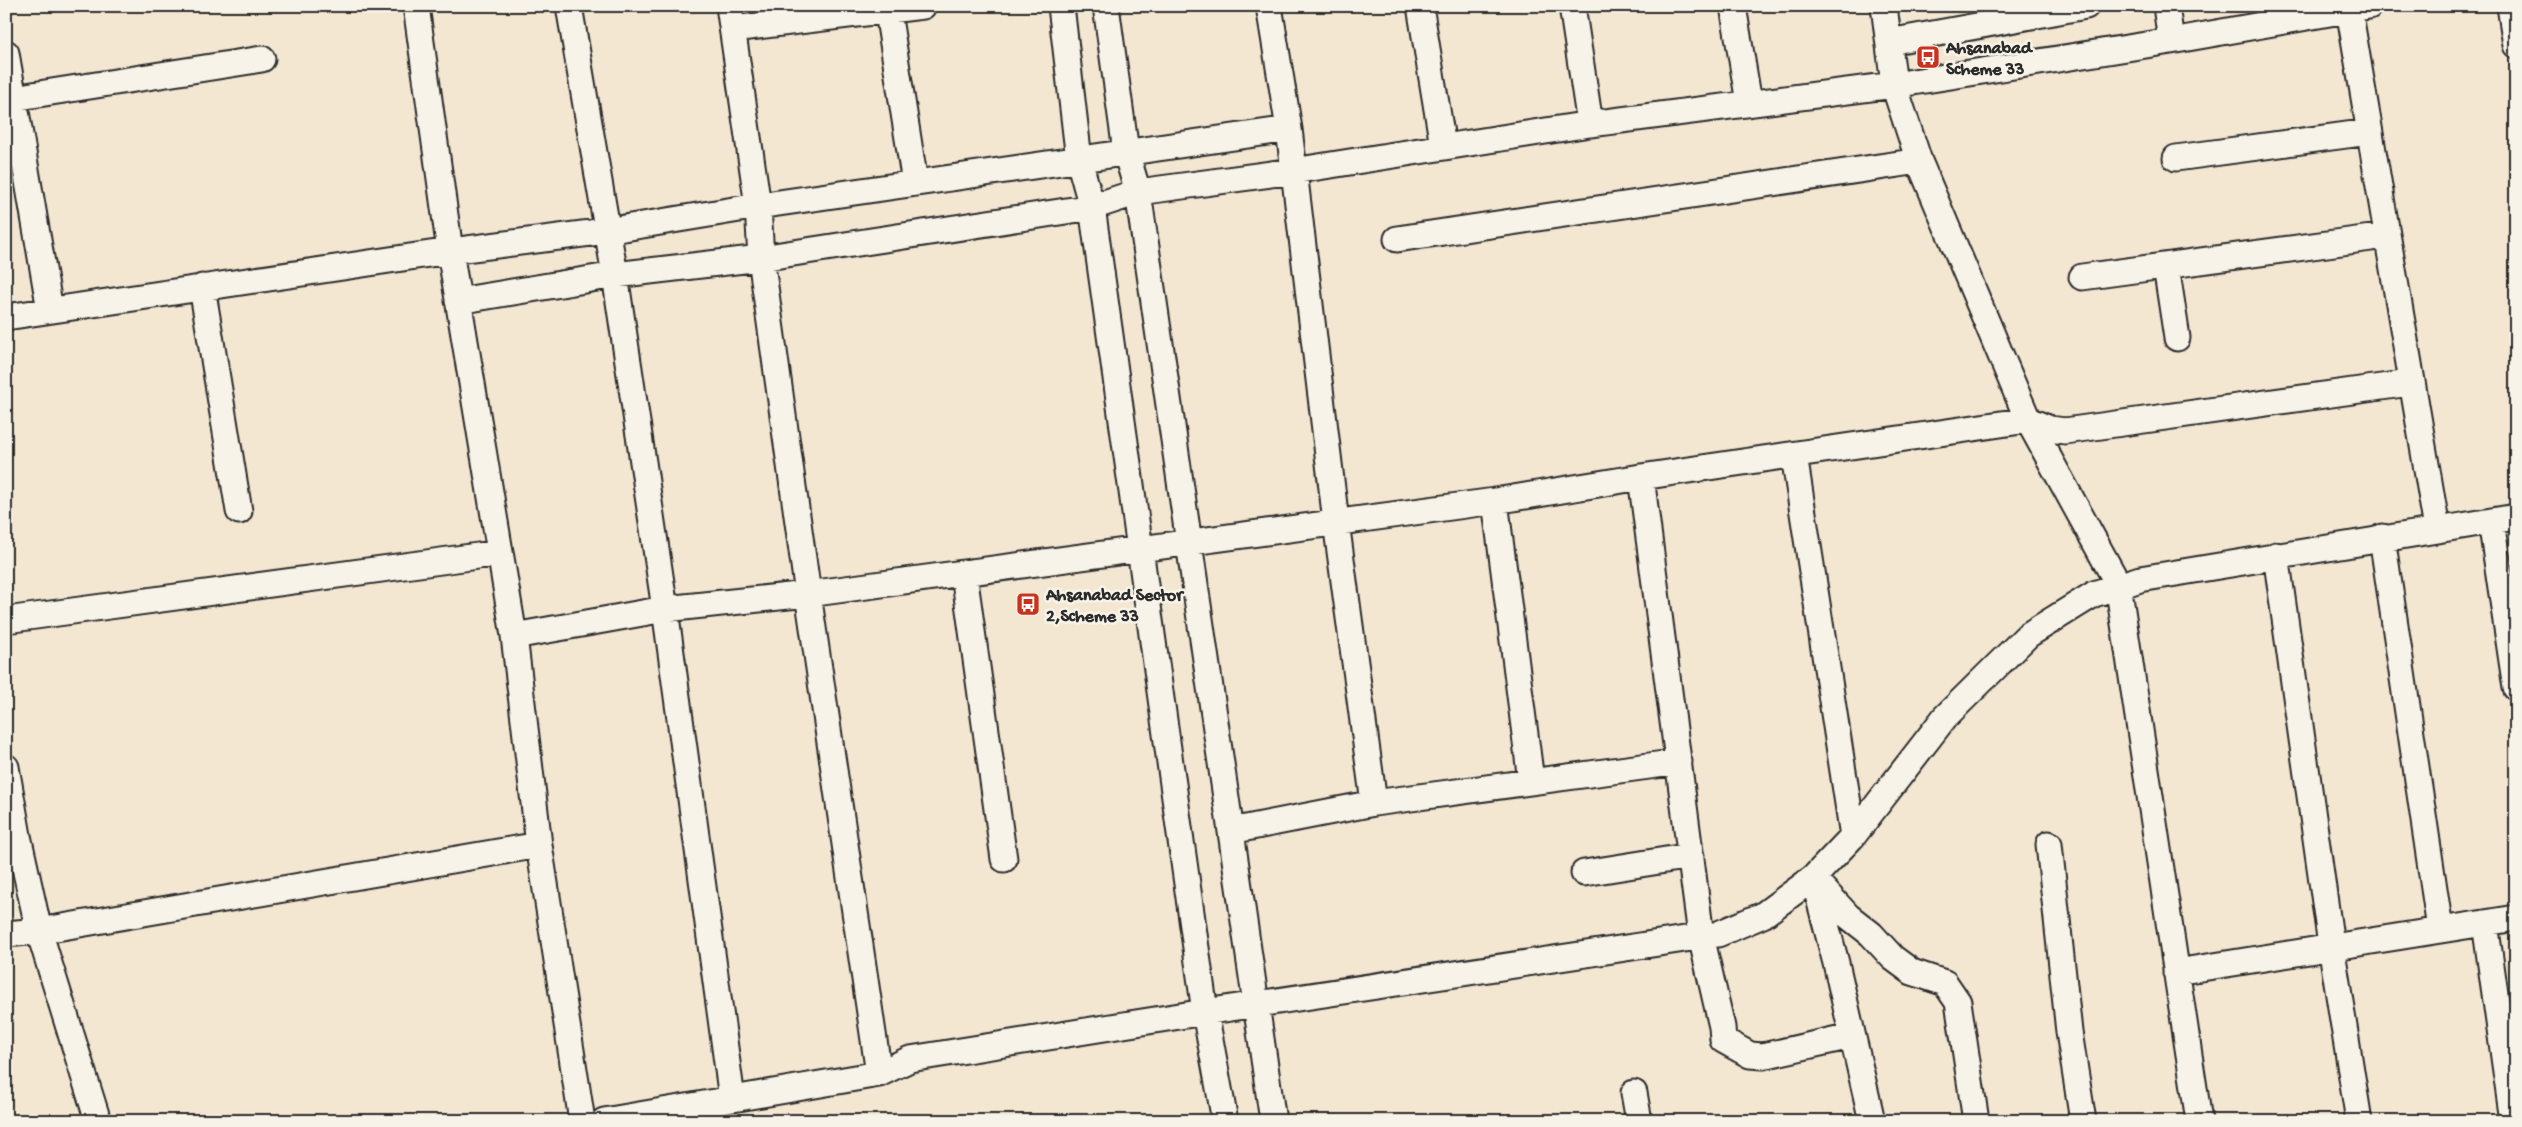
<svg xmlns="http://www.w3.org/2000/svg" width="2522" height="1127" font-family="'Gochi Hand',sans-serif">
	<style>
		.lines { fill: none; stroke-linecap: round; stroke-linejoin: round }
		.minor-casing { stroke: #2b2b2b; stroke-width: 29 }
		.minor { stroke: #f7f3e8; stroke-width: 25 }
		.labels { text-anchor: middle; stroke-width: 5; stroke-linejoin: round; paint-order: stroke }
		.poi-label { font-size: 18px; font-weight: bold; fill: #2b2b2b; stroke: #f7f3e8; text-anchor: start }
	</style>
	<rect width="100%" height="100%" fill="#f3e7d2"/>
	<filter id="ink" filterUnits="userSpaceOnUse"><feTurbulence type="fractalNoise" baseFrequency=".02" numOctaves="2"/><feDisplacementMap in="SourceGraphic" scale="10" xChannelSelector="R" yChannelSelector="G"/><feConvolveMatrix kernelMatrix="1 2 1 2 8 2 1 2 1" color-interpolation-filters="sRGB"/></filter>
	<g filter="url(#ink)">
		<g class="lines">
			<g class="minor-casing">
				<path id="minor" d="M416,6L450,251L514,636L539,845L582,1121
					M569,6L615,275L665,609L732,1099
					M729,6L758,206L761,258L808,594L879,1074
					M1061,6L1079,160L1092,207L1205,1012L1718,934L1763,915L1813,878L1853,836L1945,717L2028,635L2094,594L2140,579L2516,517
					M1106,6L1126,152L1138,192L1273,1121
					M1269,6L1289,129L1336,522L1374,803
					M1420,6L1443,146
					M1572,6L1590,124
					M1733,6L1749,103
					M1884,6L1894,85L1919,161L2028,420L2118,584L2199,1121
					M2166,6L2171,41
					M2510,6L2516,45
					M2349,9L2437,529
					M888,12L915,183
					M733,29L923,6
					M1889,42L2086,6
					M6,53L50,310
					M13,98L262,59
					M2176,158L2369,132
					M1397,239L1919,161
					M2166,266L2177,338
					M2082,277L2386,236
					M202,287L239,511
					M458,301L615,275L761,258L1092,207L1138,192L1293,171L1590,124L1894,85L2171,41L2369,6
					M6,317L450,251L606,231L758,206L1289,129
					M1794,455L1853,836
					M1641,477L1701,936L1722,1027L1723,1040L1750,1055L1763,1056L1851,1036
					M1495,501L1531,781
					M2491,521L2516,688
					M2382,537L2440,929
					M2276,555L2331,945L2359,1121
					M964,574L1004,859
					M6,620L500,553
					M514,636L665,609L808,594L1495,501L1641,477L2028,420L2050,429L2065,431L2410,383
					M6,767L18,836L39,931L98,1121
					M1231,831L1374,803L1679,762
					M2049,844L2069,1032L2083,1121
					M1584,873L1691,856
					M1813,878L1848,916L1871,934L1893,958L1912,972L1945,983L1958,1002L1976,1121
					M1815,883L1836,963L1872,1121
					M2485,923L2513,1121
					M6,934L39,931L539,845
					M2176,972L2516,918
					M1634,1093L1639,1121
					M604,1121L879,1074L910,1059L1205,1012L1225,1121"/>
			</g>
			<use href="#minor" class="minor"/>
		</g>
	</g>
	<defs>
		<g id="bus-square" transform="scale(1.25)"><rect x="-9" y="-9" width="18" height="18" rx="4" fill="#c8321e" stroke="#f7f3e8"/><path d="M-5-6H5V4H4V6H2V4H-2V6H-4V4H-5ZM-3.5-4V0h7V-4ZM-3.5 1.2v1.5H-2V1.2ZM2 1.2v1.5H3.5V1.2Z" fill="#fff"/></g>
	</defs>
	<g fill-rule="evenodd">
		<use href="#bus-square" x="1928" y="57"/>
		<use href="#bus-square" x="1028" y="604"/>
	</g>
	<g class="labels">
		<g class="poi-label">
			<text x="1946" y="53">Ahsanabad<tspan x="1946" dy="21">Scheme 33</tspan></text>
			<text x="1046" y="600">Ahsanabad Sector<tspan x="1046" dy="21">2,Scheme 33</tspan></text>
		</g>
	</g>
	<rect width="2522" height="1127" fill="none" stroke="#f7f3e8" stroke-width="25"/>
	<rect x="12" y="12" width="2497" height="1102" fill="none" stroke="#2b2b2b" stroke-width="2" filter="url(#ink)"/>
</svg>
